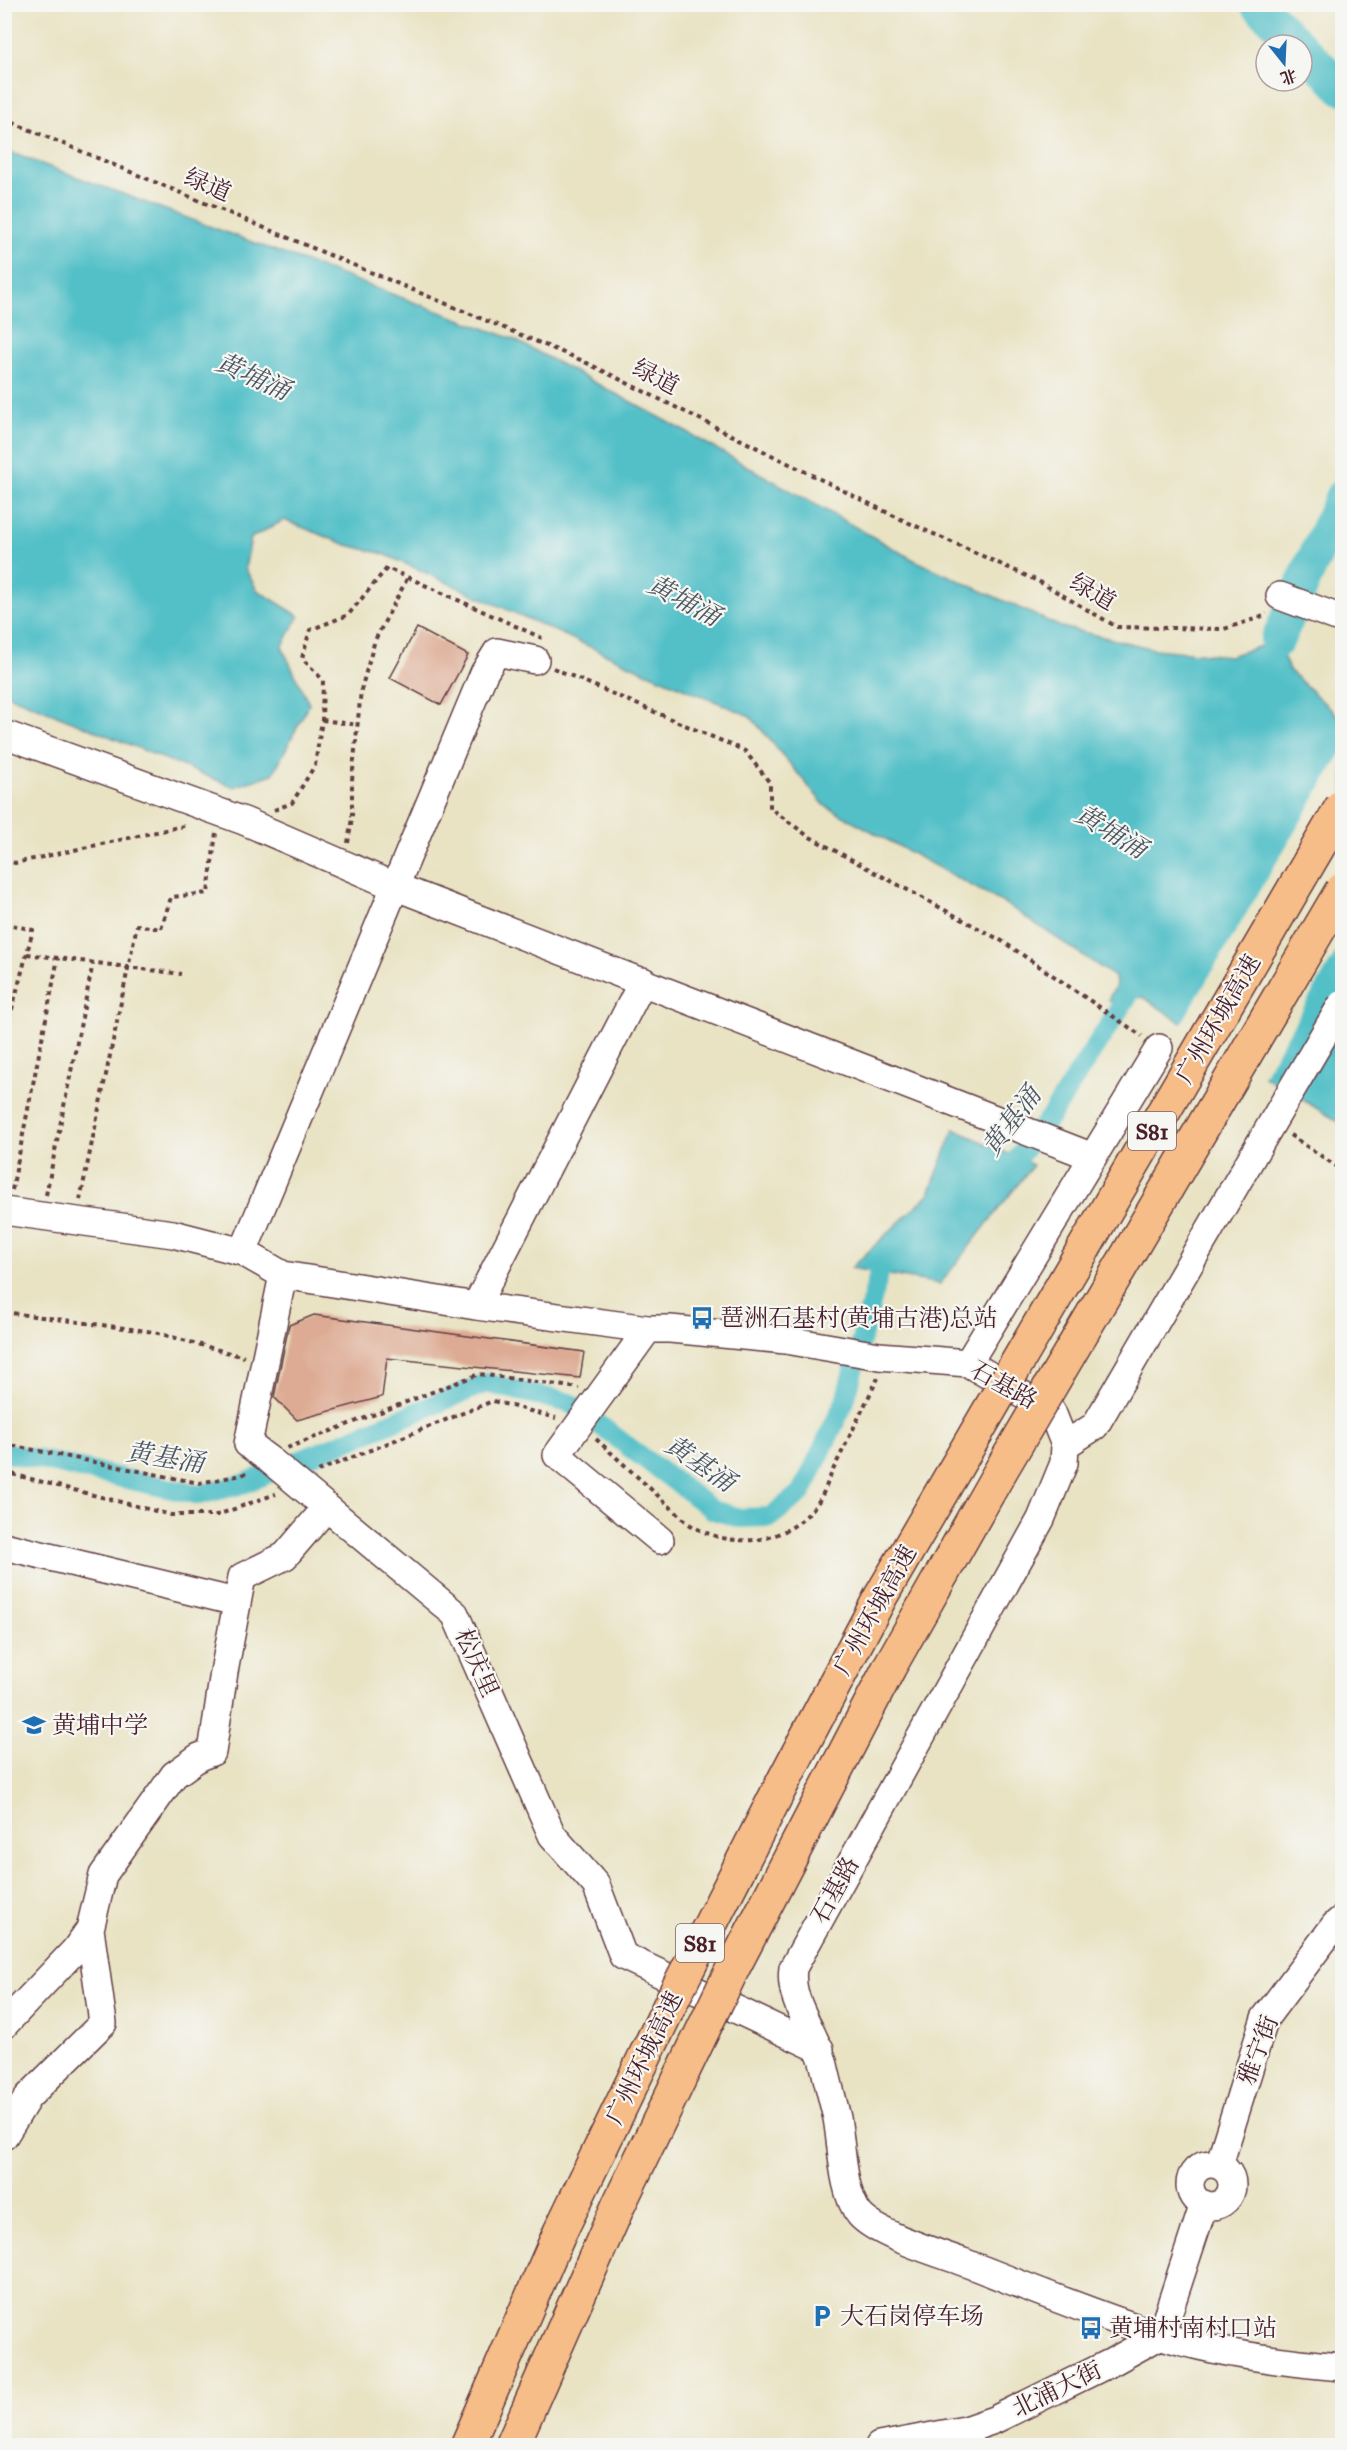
<svg xmlns="http://www.w3.org/2000/svg" width="1347" height="2450" font-family="'IM FELL Great Primer','Noto Serif SC',serif">
	<style>
		.water { fill: #52c0c8; stroke: #4e707a; stroke-width: 1.5 }
		.pier { fill: #e9e3c4 }
		.lines { fill: none; stroke-linecap: round; stroke-linejoin: round }
		.canal { stroke: #52c0c8; stroke-width: 20 }
		.river { stroke: #52c0c8; stroke-width: 34 }
		.building { fill: #ddaa93 }
		.minor-casing { stroke: #623c42; stroke-width: 30 }
		.path { stroke: #623c42; stroke-width: 4; stroke-dasharray: 4.5 4.5; stroke-linecap: butt }
		.minor { stroke: #fff; stroke-width: 27 }
		.minor-bridge-casing { stroke: #623c42; stroke-width: 30; stroke-linecap: butt }
		.highway-bridge-casing { stroke: #623c42; stroke-width: 36; stroke-linecap: butt }
		.minor-bridge { stroke: #fff; stroke-width: 27 }
		.highway-bridge { stroke: #f7bd88; stroke-width: 33 }
		.labels { text-anchor: middle; stroke-width: 4.5; stroke-linejoin: round; paint-order: stroke }
		.shield { fill: #f6f6f2; stroke: #7e6067; stroke-width: 1.5 }
		.shield-label { font-size: 22px; font-weight: bold; fill: #4a1f2b }
		.street-label { font-size: 24px; fill: #4a1f2b; stroke: #f6f6f2 }
		.poi-label { font-size: 24px; fill: #4a1f2b; stroke: #f6f6f2; text-anchor: start }
		.water-label { font-size: 26px; font-style: italic; fill: #4d5762; stroke: #f6f6f2 }
	</style>
	<rect width="100%" height="100%" fill="#f6f6f2"/>
	<filter id="ink" filterUnits="userSpaceOnUse"><feTurbulence type="fractalNoise" baseFrequency=".0167" numOctaves="2"/><feDisplacementMap in="SourceGraphic" scale="12" xChannelSelector="R" yChannelSelector="G"/><feConvolveMatrix kernelMatrix="1 2 1 2 8 2 1 2 1" color-interpolation-filters="sRGB"/></filter>
	<filter id="wash" filterUnits="userSpaceOnUse"><feTurbulence type="fractalNoise" baseFrequency=".008" numOctaves="4" result="noise"/><feDisplacementMap in="SourceGraphic" scale="24" xChannelSelector="R" yChannelSelector="G"/><feGaussianBlur stdDeviation="1.35" result="paint"/><feColorMatrix in="noise" values="0 0 0 0 0 0 0 0 0 0 0 0 0 0 0 0 0 1.4 0 .05"/><feComposite in="paint" operator="in"/></filter>
	<g filter="url(#wash)">
		<rect width="100%" height="100%" fill="#e9e3c4"/>
		<path class="water" d="M4,150L513,339L663,419L914,560L1061,627L1154,649L1230,656L1277,641L1289,670L1338,716L1342,717V1124L1233,1057L1143,997L1136,998L1124,1009L1108,1000L1116,985L1115,977L1007,905L825,806L750,716L648,673L384,554L347,545L284,520L251,538L245,568L257,590L299,616L282,647L309,704L273,774L234,787L5,694Z
			M954,1129L1033,1165L940,1284L851,1268L929,1194Z"/>
		<path class="pier" d="M1342,752V942L1262,1078L1180,1026Z"/>
		<g class="lines">
			<path class="canal" d="M1001,1179L1052,1114L1134,986
				M4,1452L199,1495L243,1484L486,1383L570,1403L713,1510L740,1518L770,1517L802,1492L845,1401L880,1270L899,1256"/>
			<path class="river" d="M1257,4L1299,45
				M1302,48L1342,88
				M1277,641L1342,496"/>
		</g>
		<g id="blocks">
			<path class="building" d="M417,628L468,655L441,705L390,678Z
				M314,1315L584,1352L580,1378L387,1358L382,1397L297,1420L274,1397L289,1325Z"/>
		</g>
	</g>
	<g filter="url(#ink)">
		<use href="#blocks" fill-opacity="0" stroke="#623c42" stroke-width="1.5"/>
		<g class="lines">
			<g class="minor-casing">
				<path id="minor" d="M1280,596L1342,619
					M4,734L244,821L394,886L1093,1157
					M4,1211L173,1234L243,1252L283,1275L476,1306L648,1329H670L786,1340L879,1356L968,1363L1052,1412L1065,1445L1064,1463L1041,1519L793,1968C788,2002 816,2032 824,2065C828,2083 833,2101 837,2118C842,2145 842,2194 860,2215C878,2235 936,2252 963,2262C1028,2287 1093,2314 1159,2335C1217,2354 1282,2362 1342,2367
					M243,1252L484,673L497,652L535,660
					M283,1275L248,1444L271,1461L455,1614L552,1835L596,1885L623,1956L820,2049
					M476,1306L643,981
					M648,1329L557,1455L660,1540
					M968,1363L1159,1048
					M1065,1445L1095,1426L1259,1145
					M4,1546L236,1602
					M4,2025L75,1950L90,1929L103,1875L174,1775L199,1757L212,1752L224,1672L242,1577L285,1556L326,1508
					M4,2136L28,2097L103,2023L90,1929
					M1190 2185a21 21 0 1 1 42 0a21 21 0 1 1-42 0Z
					M1219,2165L1265,2018L1335,1925L1342,1919
					M879,2446L965,2430L994,2420L1112,2362L1161,2335L1204,2204"/>
			</g>
			<path class="path" d="M4,119L583,361L896,517L1038,581L1117,627L1224,629L1264,616L1266,613
				M553,668L745,751L770,783V808L808,836L1002,941L1142,1036
				M322,720L359,725
				M274,810L292,803L315,765L322,720L323,680L302,658L310,630L348,615L387,568L542,638
				M348,843L352,818V780L361,690L375,640L408,577
				M4,860L15,863L188,825
				M4,923L33,930L4,1039
				M27,954L181,974
				M1290,1135L1342,1170
				M12,1190L58,958
				M46,1195L93,963
				M80,1200L137,925L161,929L171,897L208,893L216,833
				M4,1312L154,1332L244,1357
				M596,1439L689,1524C730,1550 785,1546 816,1505C824,1495 828,1480 834,1468C849,1438 863,1408 878,1378
				M4,1444L199,1483L242,1475L250,1471
				M287,1448L479,1374L579,1388
				M318,1471L493,1401L556,1418
				M4,1472L171,1515H217L276,1494"/>
			<use href="#minor" class="minor"/>
			<g class="minor-bridge-casing">
				<path id="minor-bridge" d="M1259,1145L1342,1004"/>
			</g>
			<g class="highway-bridge-casing">
				<path id="highway-bridge" d="M467,2446L560,2232L678,1988L784,1780L881,1596L1342,806
					M512,2446L619,2204L732,1970L890,1666L997,1477L1342,890"/>
			</g>
			<use href="#minor-bridge" class="minor-bridge"/>
			<use href="#highway-bridge" class="highway-bridge"/>
		</g>
	</g>
	<defs>
		<g id="bus-bare" transform="scale(1.8)"><path d="M-5-6H5V4H4V6H2V4H-2V6H-4V4H-5ZM-3.5-4V0h7V-4ZM-3.5 1.2v1.5H-2V1.2ZM2 1.2v1.5H3.5V1.2Z" fill="#1f6fb2" stroke="#f6f6f2" stroke-width="2.5" paint-order="stroke"/></g>
		<g id="school-bare" transform="scale(1.8)"><path d="M0-5L7-2L0 1L-7-2ZM-4 1L0 2.5L4 1V4Q0 6-4 4Z" fill="#1f6fb2" stroke="#f6f6f2" stroke-width="2.5" paint-order="stroke"/></g>
		<g id="parking-bare" transform="scale(1.8)"><path d="M-3.5-5.5H1a3.5 3.5 0 0 1 0 7H-1V5.5H-3.5ZM-1-3.4V-.6H.8a1.4 1.4 0 0 0 0-2.8Z" fill="#1f6fb2" stroke="#f6f6f2" stroke-width="2.5" paint-order="stroke"/></g>
	</defs>
	<g fill-rule="evenodd">
		<use href="#bus-bare" x="702" y="1318"/>
		<use href="#school-bare" x="34" y="1725"/>
		<use href="#parking-bare" x="822" y="2316"/>
		<use href="#bus-bare" x="1091" y="2328"/>
	</g>
	<g class="labels">
		<g class="shield">
			<rect x="1128" y="1112" width="48" height="38" rx="4.5"/>
			<rect x="676" y="1924" width="48" height="38" rx="4.5"/>
		</g>
		<g class="shield-label">
			<text x="1152" y="1139">S81</text>
			<text x="700" y="1951">S81</text>
		</g>
		<g class="street-label">
			<text transform="translate(208 185) rotate(23)" y="8">绿道</text>
			<text transform="translate(656 377) rotate(27)" y="8">绿道</text>
			<text transform="translate(1093 592) rotate(30)" y="8">绿道</text>
			<text transform="translate(1218 1019) rotate(-60)" y="8">广州环城高速</text>
			<text transform="translate(1004 1385) rotate(29)" y="8">石基路</text>
			<text transform="translate(875 1610) rotate(-61)" y="8">广州环城高速</text>
			<text transform="translate(477 1663) rotate(66)" y="8">松庆里</text>
			<text transform="translate(835 1890) rotate(-61)" y="8">石基路</text>
			<text transform="translate(1258 2050) rotate(-69)" y="8">雅宁街</text>
			<text transform="translate(644 2058) rotate(-64)" y="8">广州环城高速</text>
			<text transform="translate(1057 2389) rotate(-26)" y="8">北浦大街</text>
		</g>
		<g class="poi-label">
			<text x="720" y="1326">琶洲石基村(黄埔古港)总站</text>
			<text x="52" y="1733">黄埔中学</text>
			<text x="840" y="2324">大石岗停车场</text>
			<text x="1109" y="2336">黄埔村南村口站</text>
		</g>
		<g class="water-label">
			<text transform="translate(253 376) rotate(24)" y="9">黄埔涌</text>
			<text transform="translate(684 600) rotate(28)" y="9">黄埔涌</text>
			<text transform="translate(1111 831) rotate(31)" y="9">黄埔涌</text>
			<text transform="translate(1011 1121) rotate(-53)" y="9">黄基涌</text>
			<text transform="translate(165 1457) rotate(9)" y="9">黄基涌</text>
			<text transform="translate(700 1463) rotate(34)" y="9">黄基涌</text>
		</g>
	</g>
	<rect width="1347" height="2450" fill="none" stroke="#f6f6f2" stroke-width="24"/>
	<g transform="translate(1284 63) rotate(162)"><circle r="28" fill="#f6f6f2" stroke="#b1a0a2" stroke-width="1.5"/>
	<path d="M0-4.5L10 22L0 15L-10 22Z" fill="#1f6fb2"/>
	<text y="-9" font-size="16" font-weight="bold" text-anchor="middle" fill="#4a1f2b">北</text>
	</g>
</svg>
